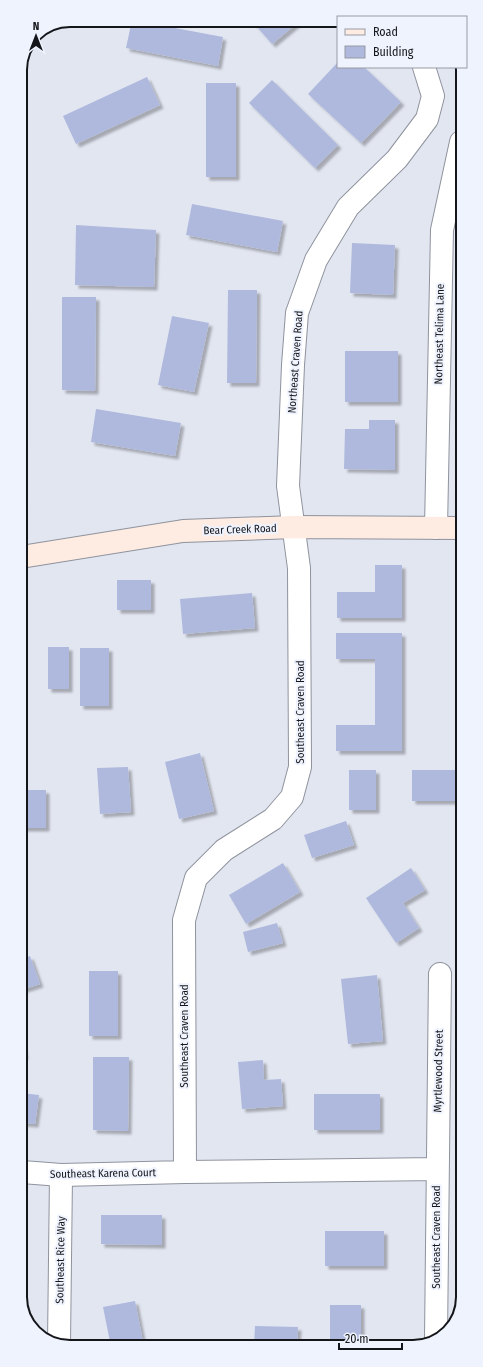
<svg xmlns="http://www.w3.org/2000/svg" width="483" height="1367" font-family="'Fira Sans Condensed',sans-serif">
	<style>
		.building { fill: #aeb9dd; filter: url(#shadow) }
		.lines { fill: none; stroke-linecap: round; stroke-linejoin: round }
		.street-casing { stroke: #8f939d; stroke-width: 24 }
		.secondary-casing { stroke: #8f939d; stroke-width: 24 }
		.street { stroke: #fff; stroke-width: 22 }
		.secondary { stroke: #feece2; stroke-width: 22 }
		.labels { text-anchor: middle; stroke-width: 4; stroke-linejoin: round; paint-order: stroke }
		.street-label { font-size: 11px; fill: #15161a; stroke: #eff3fe }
		.rim { fill: none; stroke: #15161a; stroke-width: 2 }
	</style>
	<defs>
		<filter id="shadow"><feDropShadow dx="3.5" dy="3.5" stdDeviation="1" flood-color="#0004"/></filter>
	</defs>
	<rect width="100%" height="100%" fill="#e2e6f1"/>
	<path class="building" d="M132,20L223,37L218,66L126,48Z
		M251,20H301L272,44Z
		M338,62V67H364L401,102L361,143L308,94Z
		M147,77L160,105L76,144L63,116Z
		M272,80L338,145L315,168L249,103Z
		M206,83H236V177H206Z
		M192,204L283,221L277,252L186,235Z
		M76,225L156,230L154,287L75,285Z
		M352,243L395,245L393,295L350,293Z
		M459,279H462V330H459Z
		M228,290H257L256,383H227Z
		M62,297H96L95,391L62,390Z
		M172,316L209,323L194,392L158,385Z
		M345,351H398V402H345Z
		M96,409L181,423L175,456L91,442Z
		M369,420H395V470L344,469L345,429H369Z
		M375,565H402V618H337V592H375Z
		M117,580H151V610H117Z
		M252,593L255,628L183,634L180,599Z
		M336,633H402V751H336V725H375V659H336Z
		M48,647H69V689H48Z
		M80,648H109V706H80Z
		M200,753L214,811L179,819L165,762Z
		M128,767L131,812L100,814L97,768Z
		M349,770H376V810H349Z
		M412,770H462V801H412Z
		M21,790H46V828H21Z
		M346,821L354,845L312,858L304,835Z
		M283,863L300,892L246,924L229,895Z
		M411,868L425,890L403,903L419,928L396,943L366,898Z
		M277,923L283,943L248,952L243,932Z
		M462,923V937L458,936Z
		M30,956L40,984L21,990V959Z
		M89,971H118V1036H89Z
		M377,975L383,1041L348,1044L341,979Z
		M21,1036L25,1056H21Z
		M93,1057H129L128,1131L93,1130Z
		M263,1060L264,1080L281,1079L283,1106L242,1109L238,1062Z
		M21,1093L39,1095L35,1124L22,1123Z
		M314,1094H380V1130H314Z
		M101,1215H162V1245L101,1244Z
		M325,1231H384V1266H325Z
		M135,1301L144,1347H111L103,1307Z
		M330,1305H361V1346H330Z
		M255,1326L298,1327L297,1346H254Z"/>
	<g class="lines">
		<g class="street-casing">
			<path id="street" d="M436,528L442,230L461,142
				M22,1172L61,1175L185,1172L437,1169
				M185,1172L184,920L196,878L224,850L273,819L292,797L300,767L299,568L288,486L293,365L297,313L316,260L348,207L397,159L427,119L433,96L424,67
				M436,1339L440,974
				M59,1344L61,1175"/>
		</g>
		<g class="secondary-casing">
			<path id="secondary" d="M21,557L183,531L294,527L462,528"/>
		</g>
		<use href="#street" class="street"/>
		<use href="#secondary" class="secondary"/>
	</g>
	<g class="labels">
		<g class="street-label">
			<text transform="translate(439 334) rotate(-89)" y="4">Northeast Telima Lane</text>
			<text transform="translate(295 362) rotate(-86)" y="4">Northeast Craven Road</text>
			<text transform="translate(240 529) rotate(-2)" y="4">Bear Creek Road</text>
			<text transform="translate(300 712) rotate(-90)" y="4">Southeast Craven Road</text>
			<text transform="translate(184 1036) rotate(-90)" y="4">Southeast Craven Road</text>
			<text transform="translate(438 1071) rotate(-89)" y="4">Myrtlewood Street</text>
			<text transform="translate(103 1173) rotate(-1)" y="4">Southeast Karena Court</text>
			<text transform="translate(436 1237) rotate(-90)" y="4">Southeast Craven Road</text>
			<text transform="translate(60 1260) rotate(-89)" y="4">Southeast Rice Way</text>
		</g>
	</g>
	<path d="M0 0H483V1367H0ZM70 27H413A43 43 0 0 1 456 70V1297A43 43 0 0 1 413 1340H70A43 43 0 0 1 27 1297V70A43 43 0 0 1 70 27Z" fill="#eff3fe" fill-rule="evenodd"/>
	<path class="rim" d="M70 27H413A43 43 0 0 1 456 70V1297A43 43 0 0 1 413 1340H70A43 43 0 0 1 27 1297V70A43 43 0 0 1 70 27Z"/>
	<rect x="337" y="16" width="130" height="52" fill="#eff3fe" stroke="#989ba3"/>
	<rect x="345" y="29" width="20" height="6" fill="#feece2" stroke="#989ba3"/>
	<text x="373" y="36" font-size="12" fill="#15161a">Road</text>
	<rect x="345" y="46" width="20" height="12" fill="#aeb9dd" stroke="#989ba3"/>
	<text x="373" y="56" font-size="12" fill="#15161a">Building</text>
	<g transform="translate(36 36)" stroke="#eff3fe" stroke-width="3" paint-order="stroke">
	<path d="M0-3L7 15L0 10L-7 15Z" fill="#15161a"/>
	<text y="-6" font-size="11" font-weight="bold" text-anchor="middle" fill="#15161a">N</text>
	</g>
	<path d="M339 1343v6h63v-6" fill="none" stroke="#15161a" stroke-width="2"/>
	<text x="345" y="1343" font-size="12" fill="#15161a" stroke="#eff3fe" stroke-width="3" paint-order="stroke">20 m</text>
</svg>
